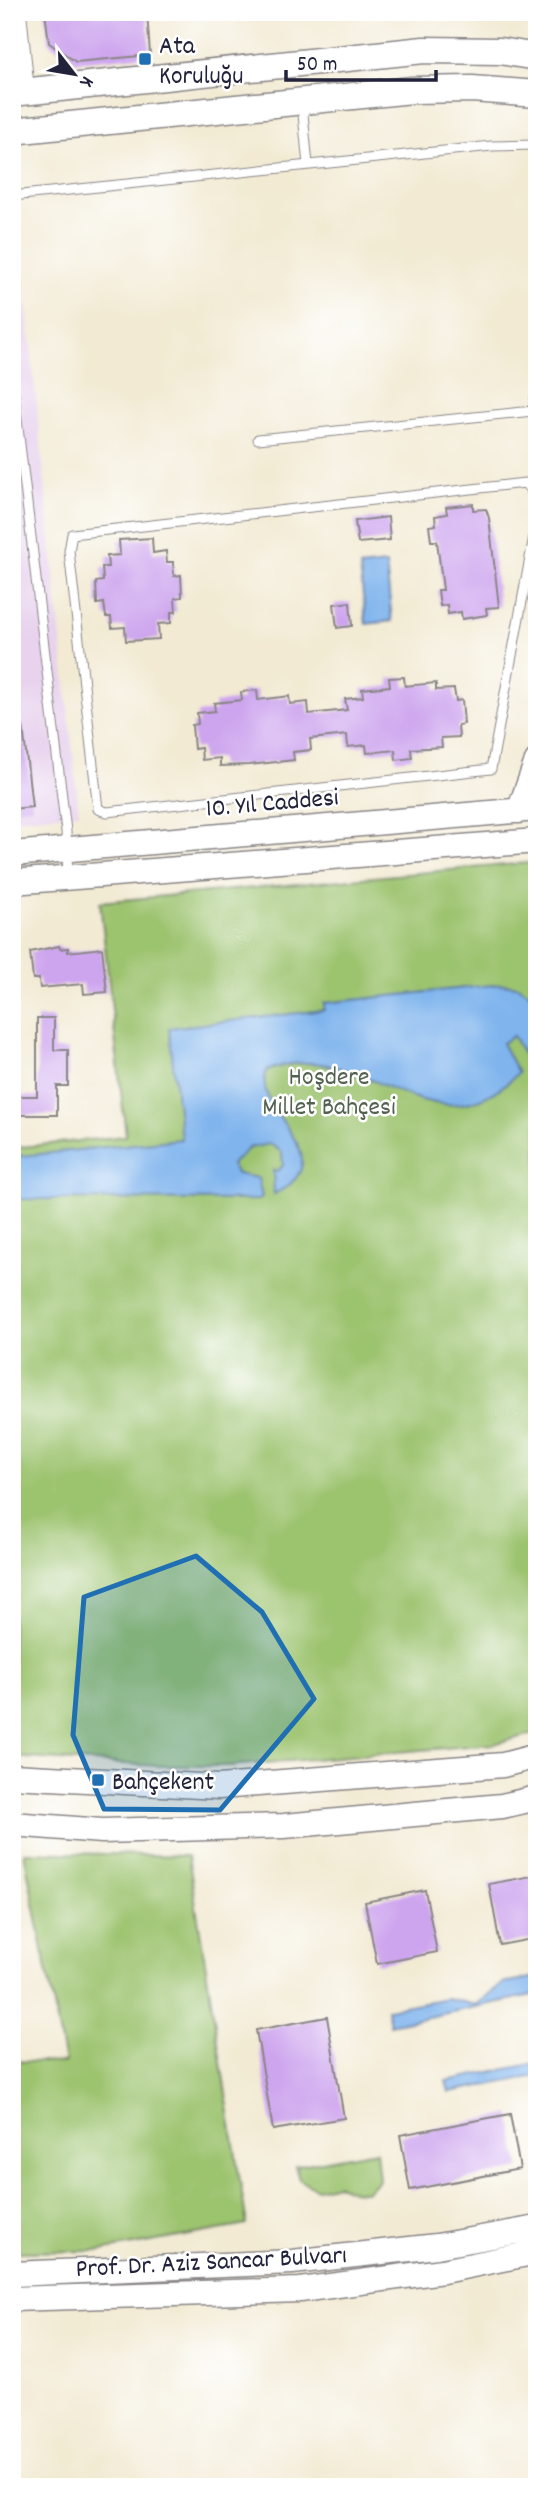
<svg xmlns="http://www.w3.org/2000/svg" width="549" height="2499" font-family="Dekko,sans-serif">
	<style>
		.built { fill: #e8d2ee }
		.green { fill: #9cc36e; stroke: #5f7254; stroke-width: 2 }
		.water { fill: #7fb4ed; stroke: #506b94; stroke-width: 2 }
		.building { fill: #cda5ee }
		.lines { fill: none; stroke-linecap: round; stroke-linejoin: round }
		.lane-casing { stroke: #8a8687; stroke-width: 11 }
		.street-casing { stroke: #8a8687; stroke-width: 20 }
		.secondary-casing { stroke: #8a8687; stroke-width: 27 }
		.primary-casing { stroke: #8a8687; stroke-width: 29 }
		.lane { stroke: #fff; stroke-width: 9 }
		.street { stroke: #fff; stroke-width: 18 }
		.secondary { stroke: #fff; stroke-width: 24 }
		.primary { stroke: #fff; stroke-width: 26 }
		.marked { fill: #1f6fb2; fill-opacity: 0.2; stroke: #1f6fb2; stroke-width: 5; stroke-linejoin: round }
		.poi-dot { fill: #1f6fb2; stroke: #fff; stroke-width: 2.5 }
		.labels { text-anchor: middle; stroke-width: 5; stroke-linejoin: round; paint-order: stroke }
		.poi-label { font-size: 26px; fill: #22223b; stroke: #fff; text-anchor: start }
		.street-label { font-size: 26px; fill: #22223b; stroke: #fff }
		.park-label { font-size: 26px; fill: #53624f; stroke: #fff }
	</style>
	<rect width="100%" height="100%" fill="#fff"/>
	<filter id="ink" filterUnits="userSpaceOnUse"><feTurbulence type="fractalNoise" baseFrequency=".0143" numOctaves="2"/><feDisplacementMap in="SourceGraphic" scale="14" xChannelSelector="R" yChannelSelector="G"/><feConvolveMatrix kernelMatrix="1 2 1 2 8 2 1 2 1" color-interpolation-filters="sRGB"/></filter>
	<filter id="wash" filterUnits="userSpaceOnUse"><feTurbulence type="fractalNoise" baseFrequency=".00686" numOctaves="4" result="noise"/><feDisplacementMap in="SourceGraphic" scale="28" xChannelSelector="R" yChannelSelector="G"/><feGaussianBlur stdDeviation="1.57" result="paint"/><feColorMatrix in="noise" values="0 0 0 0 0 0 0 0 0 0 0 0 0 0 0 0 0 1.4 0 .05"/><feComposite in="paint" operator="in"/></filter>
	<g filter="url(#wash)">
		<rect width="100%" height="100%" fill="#f2ead3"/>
		<path class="built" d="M12,166L79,813L12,819Z"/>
		<path class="green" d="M537,862V1733L493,1744L228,1766H158L12,1757V1148L126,1136L100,902Z
			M24,1852L188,1856L247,2225L100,2251L12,2252V2061L65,2063Z
			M376,2151L379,2180L366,2192L351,2191L338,2184L317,2189L299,2179L295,2166Z"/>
		<path class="water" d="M386,564L392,621L366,624L360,567Z
			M502,984L518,986L537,998V1048L528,1062L513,1036L502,1043L518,1073C429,1162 362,1030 267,1071C248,1112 349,1157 274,1194L273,1170L278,1171L283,1165L282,1152L270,1144L249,1148L231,1165L237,1174L258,1178L262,1197L259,1200L12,1199V1157L181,1139L169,1028L324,1010V1003Z
			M537,1977V1994L390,2025L387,2009L446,1998L475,2005L503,1983Z
			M537,2063V2076L449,2092L446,2081Z"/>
		<g id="blocks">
			<path class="building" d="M45,12H147L150,55L76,62L49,43Z
				M473,504V510L486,509L489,518L499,607L486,608L487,615L462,619L461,612L448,614L447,605L440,606L438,590H443L437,541H431L429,526L436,525L435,516L447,514L446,507Z
				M388,517L390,540L358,543L355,521Z
				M152,538L153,553L166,551L167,562H173L174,576L181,575L182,597L175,598L176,612H171V623L158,624L159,639L126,641L125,627L112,628L111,617H106L104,603L97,604L96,582L103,581L102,567H108L107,556L120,555L119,540Z
				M350,602L352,626L337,628L334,604Z
				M404,677L405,686L436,683V690L454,689L456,701L462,700L464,724L458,725L459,737L441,738L442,747L411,749L412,758L396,760L395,750L367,753L366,745L348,747L347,735L310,739L311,750L293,752L294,760L249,765L220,766V758L202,760L201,748L194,749L192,725L198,724L197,713L215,711L214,703L242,700L241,692L257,690L258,700L289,696L290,704L308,702L309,714L347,710L345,699L363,697L362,689L390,686L389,678Z
				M23,726L32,807L12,809V727Z
				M59,946L60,949L68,948V952L102,948L107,992L84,994L83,984L40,988L39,979H33L30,952Z
				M37,1018H54V1050H68V1086H57V1115H12V1096H37Z
				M537,1875V1938L500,1945L489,1884Z
				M425,1890L437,1952L377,1964L365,1902Z
				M327,2017L344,2118L273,2130L256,2030Z
				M510,2114L520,2169L410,2190L400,2135Z"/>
		</g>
	</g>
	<g filter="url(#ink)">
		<use href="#blocks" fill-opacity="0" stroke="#8a8687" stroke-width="2"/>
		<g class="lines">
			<g class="lane-casing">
				<path id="lane" d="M302,104L308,165
					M12,196L492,146L537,145
					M12,377L66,831L68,876
					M258,439L533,411L537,385
					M537,499L525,483L72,534L69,551L98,809L107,812L491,769L537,520"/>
			</g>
			<g class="street-casing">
				<path id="street" d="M17,12L25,91"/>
			</g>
			<g class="secondary-casing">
				<path id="secondary" d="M519,811L537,761
					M12,854L537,809
					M12,882L537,841
					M12,1776L219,1787L503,1765L537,1756
					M12,1824L102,1831L284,1826L502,1806L537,1798
					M12,2274L292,2262L437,2246L537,2228
					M12,2299L300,2290L443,2271L537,2252"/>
			</g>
			<g class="primary-casing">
				<path id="primary" d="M12,93L424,50L500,51L537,57
					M12,131L412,90L472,89L537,94"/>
			</g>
			<use href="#lane" class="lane"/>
			<use href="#street" class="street"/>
			<use href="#secondary" class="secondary"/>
			<use href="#primary" class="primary"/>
		</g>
	</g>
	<path class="marked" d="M196,1556L262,1612L314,1699L220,1810L104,1809L73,1735L84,1597Z"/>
	<g class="poi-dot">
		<rect x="138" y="52" width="14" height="14" rx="3.5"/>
		<rect x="91" y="1773" width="14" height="14" rx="3.5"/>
	</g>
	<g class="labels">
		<g class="poi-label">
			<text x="159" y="53">Ata<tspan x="159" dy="30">Koruluğu</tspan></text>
			<text x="112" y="1789">Bahçekent</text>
		</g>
		<g class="street-label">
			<text transform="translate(272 801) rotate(-5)" y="9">10. Yıl Caddesi</text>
			<text transform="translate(211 2260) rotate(-3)" y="9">Prof. Dr. Aziz Sancar Bulvarı</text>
		</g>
		<g class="park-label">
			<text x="329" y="1084">Hoşdere<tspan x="329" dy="30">Millet Bahçesi</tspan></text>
		</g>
	</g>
	<rect width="549" height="2499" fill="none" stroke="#fff" stroke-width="42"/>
	<g transform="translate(74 74) rotate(121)" stroke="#ffffff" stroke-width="5" paint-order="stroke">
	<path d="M0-5L12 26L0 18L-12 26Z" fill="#22223b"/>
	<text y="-10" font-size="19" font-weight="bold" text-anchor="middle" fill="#22223b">K</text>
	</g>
	<path d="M286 70v10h150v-10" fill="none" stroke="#22223b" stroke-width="3.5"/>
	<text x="297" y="70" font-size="21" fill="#22223b" stroke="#ffffff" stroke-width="5" paint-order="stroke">50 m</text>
</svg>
